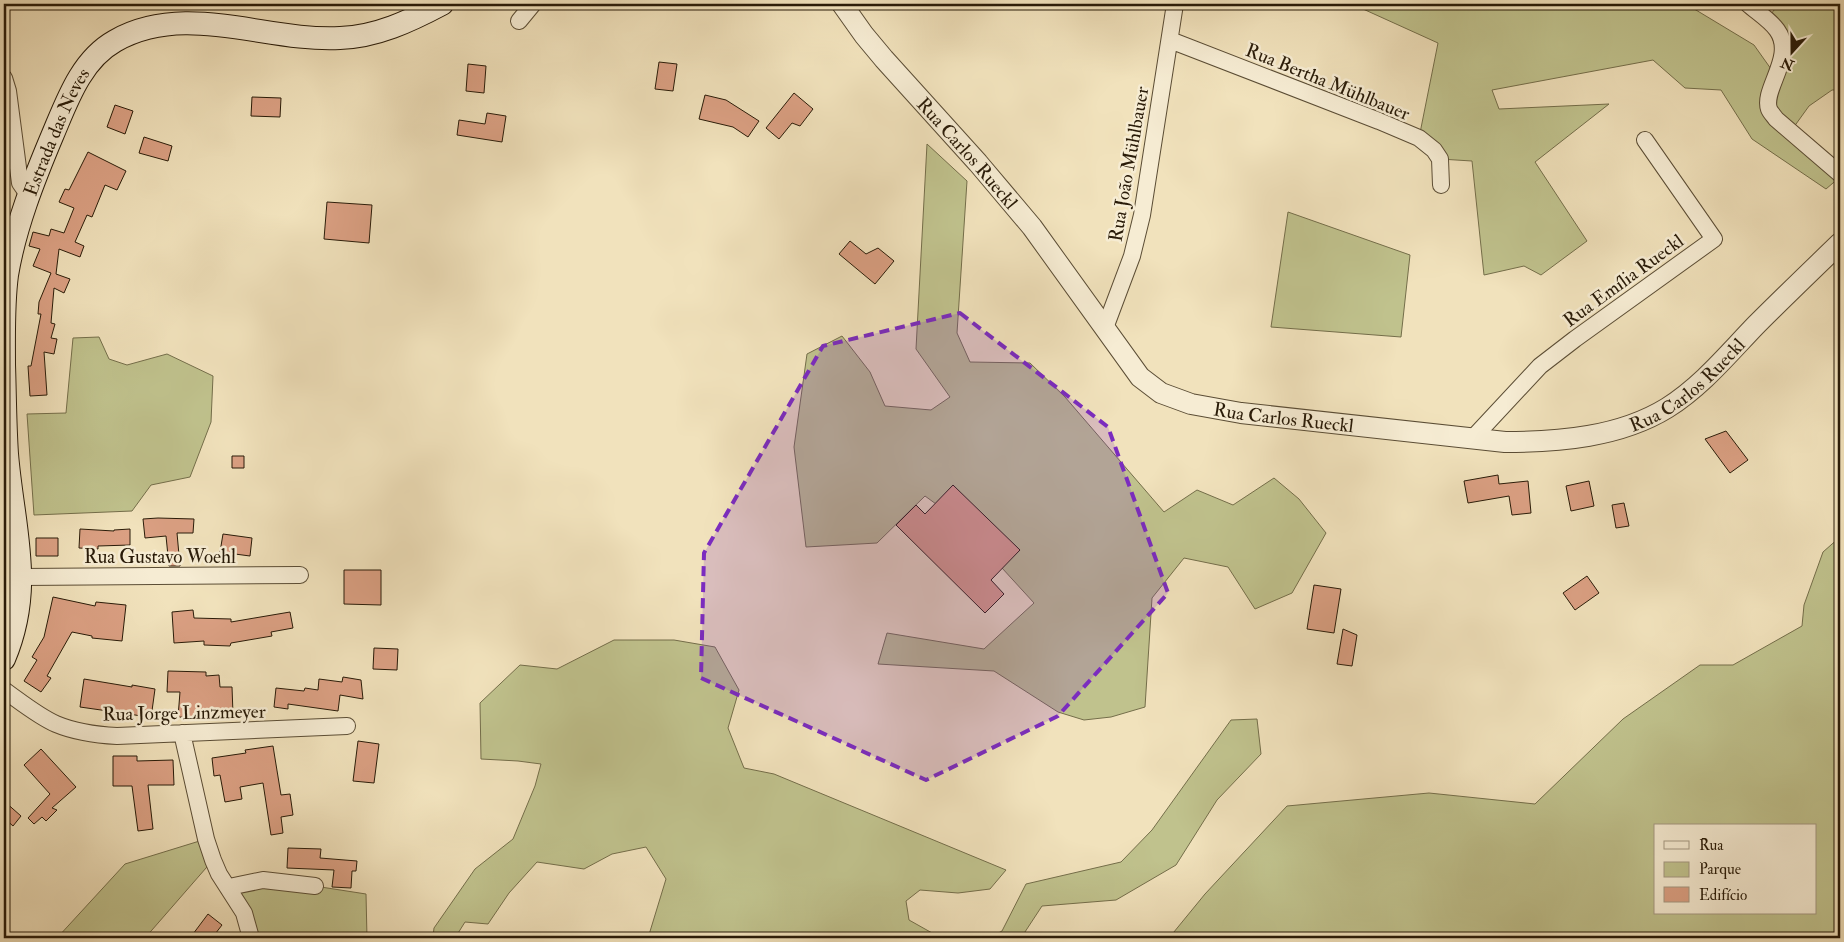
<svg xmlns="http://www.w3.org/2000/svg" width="1844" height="942" font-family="'IM FELL Double Pica',serif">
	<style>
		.green { fill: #c0c28d; stroke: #746e4a; fill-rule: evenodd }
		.building { fill: #dba083; stroke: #291b08 }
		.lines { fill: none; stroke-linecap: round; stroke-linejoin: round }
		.minor-casing { stroke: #5b4d35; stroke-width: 18 }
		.tertiary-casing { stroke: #5b4d35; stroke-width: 22 }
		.secondary-casing { stroke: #291b08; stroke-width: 24 }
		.minor { stroke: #f6ecd3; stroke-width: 16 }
		.tertiary { stroke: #f6ecd3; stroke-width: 20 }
		.secondary { stroke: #f6ecd3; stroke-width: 22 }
		.marked { fill: #7b2cbf; fill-opacity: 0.2; stroke: #7b2cbf; stroke-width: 4; stroke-dasharray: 10 6; stroke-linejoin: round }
		.labels { text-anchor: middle; stroke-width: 5; stroke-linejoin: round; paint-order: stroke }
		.street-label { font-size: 19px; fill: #291b08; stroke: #f6ecd3 }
	</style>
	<rect width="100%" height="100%" fill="#f1e2bc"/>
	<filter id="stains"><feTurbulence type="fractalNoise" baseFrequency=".004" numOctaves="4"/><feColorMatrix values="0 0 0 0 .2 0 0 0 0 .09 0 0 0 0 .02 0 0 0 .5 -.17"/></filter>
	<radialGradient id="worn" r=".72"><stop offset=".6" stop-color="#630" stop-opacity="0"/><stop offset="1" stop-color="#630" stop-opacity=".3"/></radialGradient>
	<path class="green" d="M1352,4H1686L1754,45L1776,76L1781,63L1766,20L1779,4H1840V90H1832L1809,106L1791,131L1840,177L1826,189L1752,139L1721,90L1685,88L1653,60L1492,90L1499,109L1609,104L1535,162L1587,241L1541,275L1524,266L1484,275L1472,161L1440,159L1419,138L1438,43Z
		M927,144L967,181L957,333L970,362L1030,363L1065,397L1164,512L1197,490L1233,505L1274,478L1299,499L1326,533L1292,593L1255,609L1228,567L1184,558L1152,598L1145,707L1111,717L1084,720L1058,712L994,671L878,664L887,633L984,649L1034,603L1002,568L936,504L925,496L877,543L806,547L794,447L807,354L842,336L870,372L885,406L931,410L950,397L916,349Z
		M1288,212L1410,255L1401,337L1271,327Z
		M99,337L109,359L127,365L167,354L213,376L211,422L190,477L151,485L132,511L34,515L27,414L66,413L73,338Z
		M1840,537V938H1169L1205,894L1287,806L1429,793L1535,804L1623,719L1700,665H1733L1802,626L1804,605L1823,552ZM1655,826H1815V913H1655Z
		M614,640H674L715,647L739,690L728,728L744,768L774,774L1006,870L990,889L958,893L920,890L906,901L909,920L941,938H648L666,879L646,847L612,854L584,869L537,862L509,893L488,924L465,922L455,938L433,937L434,928L475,869L513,839L535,786L541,764L518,761L481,759L480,703L520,665L557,669Z
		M1257,719L1261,754L1217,800L1176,865L1116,900L1042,906L1021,938H989L1002,931L1026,884L1121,862L1152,830L1231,720Z
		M206,839L213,860L145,938H57L125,864Z
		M308,885L366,894L367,938H251L229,887Z"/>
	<path class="building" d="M659,62L677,64L673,91L655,89Z
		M468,64L486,66L484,93L466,91Z
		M794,93L813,109L800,126L792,123L779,139L766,128Z
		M705,95L726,100L759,121L748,137L733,127L699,119Z
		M252,97L281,98L280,117L251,116Z
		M115,105L133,111L125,134L107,127Z
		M487,113L506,116L502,142L457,135L459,120L485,124Z
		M144,137L172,146L168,161L139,153Z
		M88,152L126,171L117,190L105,185L92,217L87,215L75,242L84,246L80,257L59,249L56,274L70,279L64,293L54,288L51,323L55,324L51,338L57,339L54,354L44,352L47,395L30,396L28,366H31L41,314H38L39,302L51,273L33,266L40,249L29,246L33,232L49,236L51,229L64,233L74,208L59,202L65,189L69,190Z
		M327,202L372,205L369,243L324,239Z
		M850,241L866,254L878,248L894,261L875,284L839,254Z
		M1726,431L1748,460L1730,473L1705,439Z
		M232,456H244V468H232Z
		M1498,475L1499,484L1528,481L1531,513L1512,515L1509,496L1468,503L1464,481Z
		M1589,481L1594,506L1571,511L1566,486Z
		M953,485L1020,550L991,580L1004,594L985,613L896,525L916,505L925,514Z
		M1624,503L1629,526L1616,528L1612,505Z
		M158,518L194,519L193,533H177L180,566H169L166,536L145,538L143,519Z
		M80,529L114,531V530L130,529V545L98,546V549L79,548Z
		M223,534L252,538L250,556L220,552Z
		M36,538H58V556H36Z
		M344,570H381V605L344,604Z
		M1587,576L1599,593L1575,610L1563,593Z
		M1314,585L1341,589L1334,633L1307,629Z
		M53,597L95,606L96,602L126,605L122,641L92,638V636L72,632L47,676L51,678L41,692L24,681L37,660L32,657L44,637Z
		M193,610L194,618L231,619V622L290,612L293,628L271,632L272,636L231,643L230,646L204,645V641L174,643L172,612Z
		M1343,629L1357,635L1352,666L1337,664Z
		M374,648L398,649L397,670L373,669Z
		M168,671L206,672V676L219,675L220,687H232L233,714L204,715V718L178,717L180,692H167Z
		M343,677L361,680L363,699L340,695L338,711L288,704V709L274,707L276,688L304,691L305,688L318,690L319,679L342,682Z
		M84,679L132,687V685L155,689L151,718L130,714V718L108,714V711L80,707Z
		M358,741L379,744L374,783L353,781Z
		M273,746L281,795L290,794L293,815L281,817L283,833L271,835L263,783L240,787L242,799L225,802L220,775L214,776L212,758L246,753L245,750Z
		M41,749L76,787L52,808L57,810L46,821L42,817L34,824L28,818L50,794L24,765Z
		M113,756H137V761L173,760L174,785H148L153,829L138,831L132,786H113Z
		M4,801L21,816L13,826L4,818Z
		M288,848L321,849L320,858L357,861L356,871H352L351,888L332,887L334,870L287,868Z
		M208,914L222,925L212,938H190Z"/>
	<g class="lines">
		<g class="minor-casing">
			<path id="minor" d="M1748,4C1757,12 1770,20 1777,30C1796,56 1762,89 1769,109C1770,112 1774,116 1776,119L1840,174
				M519,21L533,4
				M1170,40L1379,121L1419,138L1434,150L1440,159L1441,185
				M4,78L8,91L20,183L29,196
				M1105,328L1132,256L1142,215L1175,4
				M1472,439L1540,366L1575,339L1714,239L1645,140
				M21,577L300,575
				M4,690C21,702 38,716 56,724C75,732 97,735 117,736L347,726
				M182,733L206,839L213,860L219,874L244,913L251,938
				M229,887L263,880L315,886"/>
		</g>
		<g class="tertiary-casing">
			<g id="tertiary">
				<path id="s1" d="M842,4L864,35L884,59L978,163L1032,227L1140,377L1161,393L1191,404L1241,413L1505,442C1559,442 1620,437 1667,408C1702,386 1728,354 1756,325C1784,297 1812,270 1840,243"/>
			</g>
		</g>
		<g class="secondary-casing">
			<g id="secondary">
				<path id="s2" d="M4,659C35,586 13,528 7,454C5,424 5,394 4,365C4,335 3,305 7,275C15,227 34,179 53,134C67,101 81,60 115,41C185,1 266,42 340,38C376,37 410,21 442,4"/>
			</g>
		</g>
		<use href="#minor" class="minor"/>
		<use href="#tertiary" class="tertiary"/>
		<use href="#secondary" class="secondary"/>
	</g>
	<path class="marked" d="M960,313L1108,427L1168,593L1058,716L926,780L701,678L704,553L823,346Z"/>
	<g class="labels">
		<g class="street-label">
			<text transform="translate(1328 81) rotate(22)" y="7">Rua Bertha Mühlbauer</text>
			<text dy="7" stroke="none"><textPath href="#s2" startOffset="539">Estrada das Neves</textPath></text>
			<text dy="7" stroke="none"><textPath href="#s1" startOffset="195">Rua Carlos Rueckl</textPath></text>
			<text transform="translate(1128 164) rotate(-80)" y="7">Rua João Mühlbauer</text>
			<text transform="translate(1623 280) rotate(-36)" y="7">Rua Emília Rueckl</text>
			<text dy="7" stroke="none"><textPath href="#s1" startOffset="1050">Rua Carlos Rueckl</textPath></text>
			<text dy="7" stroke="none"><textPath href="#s1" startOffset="630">Rua Carlos Rueckl</textPath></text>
			<text x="160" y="563">Rua Gustavo Woehl</text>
			<text transform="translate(184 712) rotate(-1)" y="7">Rua Jorge Linzmeyer</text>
		</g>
	</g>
	<rect width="1844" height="942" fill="none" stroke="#f1e2bc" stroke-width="20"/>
	<rect x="5" y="5" width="1834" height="932" fill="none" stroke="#291b08" stroke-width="2.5"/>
	<rect x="10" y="10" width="1824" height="922" fill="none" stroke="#291b08"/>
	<rect x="1654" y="824" width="162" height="90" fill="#f6ecd3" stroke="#a49882"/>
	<rect x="1664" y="841" width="25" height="8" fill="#f6ecd3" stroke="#a49882"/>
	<text x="1699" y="850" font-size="15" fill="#291b08">Rua</text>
	<rect x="1664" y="862" width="25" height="15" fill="#c0c28d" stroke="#a49882"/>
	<text x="1699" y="874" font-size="15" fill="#291b08">Parque</text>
	<rect x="1664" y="887" width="25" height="15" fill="#dba083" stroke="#a49882"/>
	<text x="1699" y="900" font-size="15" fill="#291b08">Edifício</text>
	<g transform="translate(1792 52) rotate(201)" stroke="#f6ecd3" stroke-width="4" paint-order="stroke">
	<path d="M0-4L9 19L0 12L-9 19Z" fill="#291b08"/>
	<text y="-8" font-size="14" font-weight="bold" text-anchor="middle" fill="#291b08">N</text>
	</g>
	<rect width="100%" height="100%" filter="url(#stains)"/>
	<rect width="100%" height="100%" fill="url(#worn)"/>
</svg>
